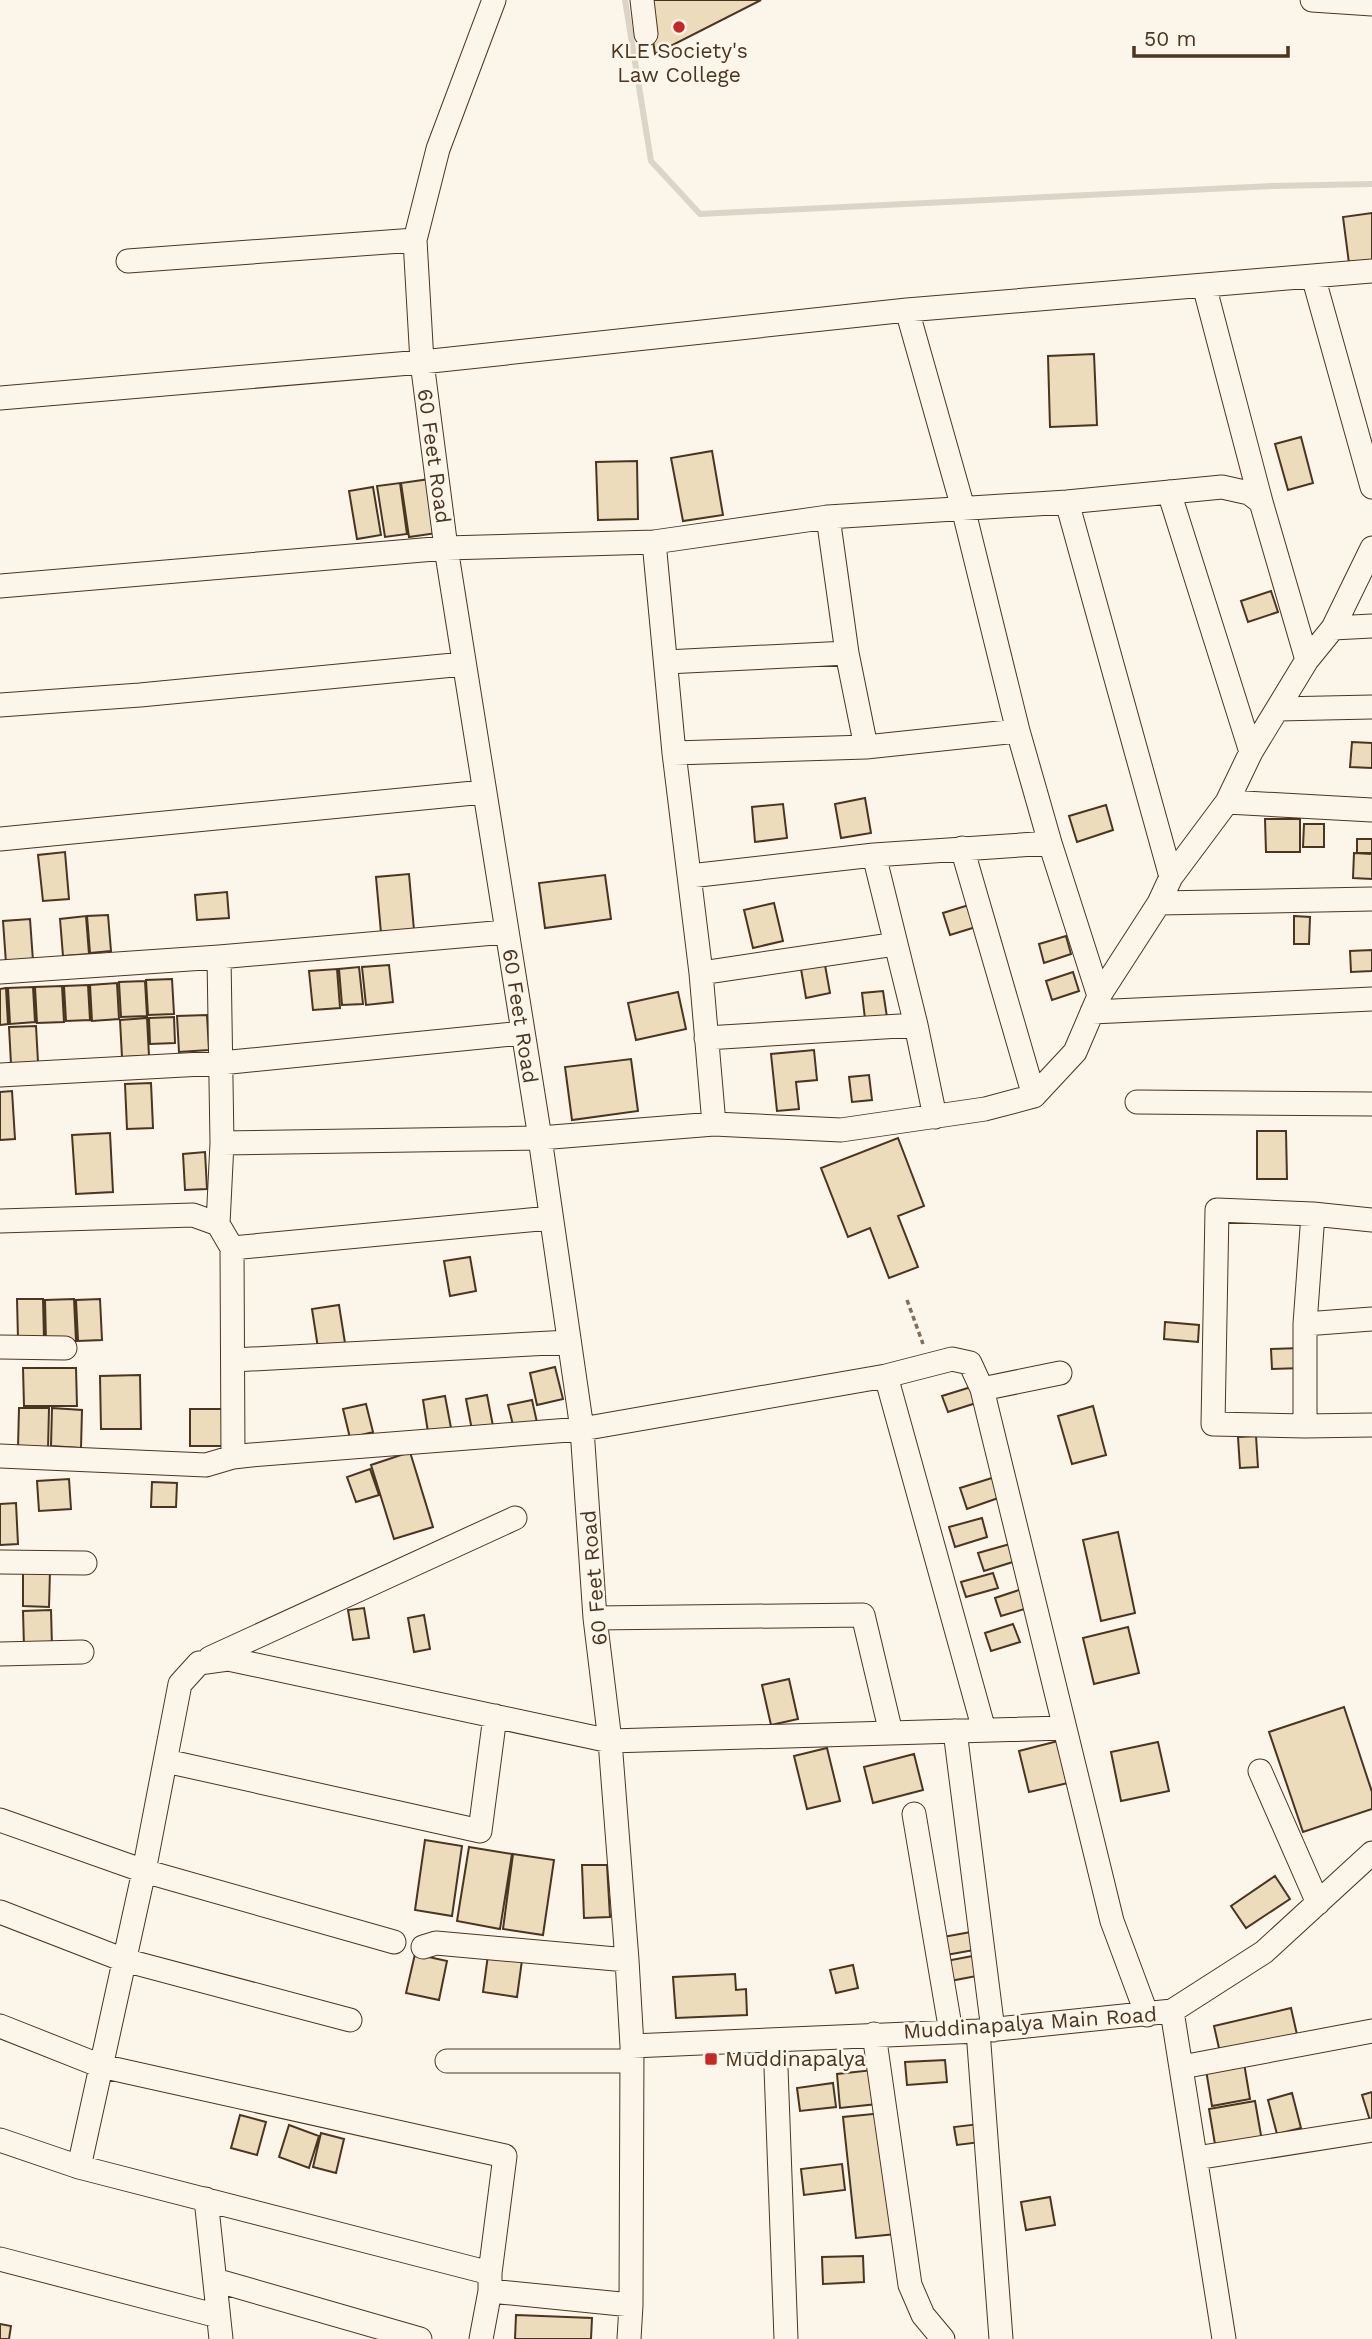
<svg xmlns="http://www.w3.org/2000/svg" width="1372" height="2339" font-family="'Work Sans',sans-serif">
	<style>
		.lines { fill: none; stroke-linecap: round; stroke-linejoin: round }
		.stream { stroke: #dcd4c6; stroke-width: 6 }
		.building { fill: #ecdcbc; stroke: #4a3520; stroke-width: 2 }
		.minor-casing { stroke: #4a3520; stroke-width: 25 }
		.path { stroke: #7f6f5c; stroke-width: 3.5; stroke-dasharray: 5 3.5; stroke-linecap: butt }
		.minor { stroke: #fbf6e9; stroke-width: 23 }
		.poi-dot { fill: #c62828; stroke: #fbf6e9; stroke-width: 2.5 }
		.labels { text-anchor: middle; stroke-width: 5; stroke-linejoin: round; paint-order: stroke }
		.poi-label { font-size: 21px; fill: #4a3520; stroke: #fbf6e9 }
		.street-label { font-size: 21px; fill: #4a3520; stroke: #fbf6e9 }
	</style>
	<rect width="100%" height="100%" fill="#fbf6e9"/>
	<g class="lines">
		<path class="stream" d="M625,0L651,161L700,214L1272,186L1372,184"/>
	</g>
	<path class="building" d="M647,0H761L655,54Z
		M1372,213V268L1350,271L1343,217Z
		M1094,354L1097,425L1050,427L1048,356Z
		M1301,437L1313,483L1288,490L1275,444Z
		M712,451L723,515L683,521L671,458Z
		M637,461L638,519L598,520L596,462Z
		M430,479L437,533L409,537L401,483Z
		M400,483L407,534L385,537L377,486Z
		M373,487L381,535L357,539L349,491Z
		M1271,591L1278,612L1248,622L1241,601Z
		M1352,742L1372,743V768L1350,767Z
		M865,798L871,833L841,838L835,804Z
		M783,804L787,838L755,842L752,807Z
		M1106,805L1113,830L1077,842L1069,816Z
		M1265,819H1300V852H1266Z
		M1304,824H1324V847H1303Z
		M1357,839H1372V853H1357Z
		M65,852L69,899L43,901L38,855Z
		M1354,853L1372,854V879L1353,878Z
		M409,874L414,930L381,933L376,877Z
		M605,875L611,919L545,928L539,883Z
		M227,892L229,918L197,920L195,895Z
		M774,903L783,941L753,948L744,910Z
		M972,904L979,926L950,935L943,913Z
		M108,915L111,951L90,953L87,916Z
		M86,916L89,954L63,956L60,919Z
		M1294,916L1310,917L1309,944H1294Z
		M30,919L33,961L6,963L3,921Z
		M1066,936L1071,954L1044,963L1039,944Z
		M1372,950V971L1351,972L1350,951Z
		M389,965L393,1002L366,1005L362,967Z
		M825,965L830,993L806,998L801,969Z
		M359,967L363,1004L342,1005L339,969Z
		M337,969L340,1008L313,1010L309,971Z
		M1073,972L1079,991L1052,1000L1046,981Z
		M172,979L174,1014L148,1015L146,980Z
		M145,981L147,1016L121,1017L119,982Z
		M117,983L119,1019L92,1021L90,985Z
		M88,985L90,1020L66,1021L64,986Z
		M62,986L64,1022L37,1023L35,987Z
		M33,987L35,1022L10,1024L8,988Z
		M6,988L8,1024L0,1025V989Z
		M883,991L887,1017L865,1019L862,993Z
		M678,992L686,1029L636,1040L628,1003Z
		M207,1015L209,1050L179,1052L177,1016Z
		M174,1017L175,1043L150,1044L149,1018Z
		M147,1018L149,1056L122,1057L120,1020Z
		M36,1026L38,1062L11,1064L9,1027Z
		M814,1050L817,1080L796,1082L799,1109L777,1111L771,1054Z
		M631,1059L638,1111L572,1120L565,1067Z
		M869,1075L872,1100L852,1102L849,1077Z
		M151,1083L153,1128L127,1129L125,1084Z
		M12,1091L15,1139L0,1140V1092Z
		M1257,1131H1286L1287,1179H1257Z
		M110,1133L113,1192L76,1194L72,1135Z
		M898,1138L924,1206L898,1216L918,1267L889,1278L870,1228L848,1237L821,1168Z
		M205,1152L207,1189L185,1190L183,1154Z
		M470,1257L476,1291L450,1296L444,1261Z
		M17,1299H43L44,1339H18Z
		M74,1299L76,1341L46,1342L45,1300Z
		M100,1299L102,1340L78,1341L76,1300Z
		M339,1305L345,1343L318,1348L312,1309Z
		M1165,1322L1199,1325L1198,1342L1164,1339Z
		M1301,1348L1302,1368L1272,1369L1271,1349Z
		M555,1367L563,1399L537,1405L530,1373Z
		M23,1368H76L77,1406H24Z
		M140,1375L141,1429H101L100,1376Z
		M971,1387L976,1403L948,1412L942,1396Z
		M487,1395L493,1426L472,1430L466,1399Z
		M445,1396L451,1428L428,1432L423,1400Z
		M532,1400L538,1427L515,1433L508,1405Z
		M366,1404L373,1432L350,1438L343,1409Z
		M1093,1406L1106,1455L1072,1464L1058,1416Z
		M19,1408H49L48,1449L18,1448Z
		M52,1408L82,1410L81,1448L51,1446Z
		M190,1409H229L228,1446H190Z
		M1256,1436L1258,1467L1240,1468L1238,1437Z
		M410,1452L433,1527L394,1539L371,1465Z
		M370,1469L379,1495L356,1502L347,1477Z
		M995,1477L1001,1497L967,1509L960,1488Z
		M69,1479L71,1509L39,1511L37,1481Z
		M152,1482L177,1483L176,1507H151Z
		M16,1503L18,1544L0,1545V1504Z
		M982,1518L987,1537L955,1547L949,1527Z
		M1118,1532L1135,1613L1101,1621L1083,1540Z
		M1010,1544L1016,1561L984,1571L978,1553Z
		M23,1570L50,1571L49,1607L23,1606Z
		M993,1573L998,1588L966,1597L961,1582Z
		M1022,1589L1028,1608L1001,1616L995,1598Z
		M364,1608L369,1638L353,1640L348,1610Z
		M51,1610L52,1647H24L23,1611Z
		M424,1615L430,1649L414,1652L408,1618Z
		M1013,1624L1020,1642L991,1651L985,1633Z
		M1128,1627L1139,1673L1094,1684L1083,1638Z
		M789,1679L798,1719L771,1725L762,1685Z
		M1344,1707L1372,1792V1809L1303,1832L1269,1732Z
		M1058,1741L1068,1783L1029,1792L1019,1751Z
		M1158,1742L1169,1791L1121,1801L1111,1752Z
		M827,1748L840,1801L807,1809L794,1756Z
		M914,1754L923,1790L873,1803L864,1767Z
		M425,1840L462,1846L452,1916L415,1910Z
		M469,1847L512,1854L500,1929L457,1921Z
		M513,1854L554,1860L543,1935L503,1929Z
		M582,1865H607L610,1917L584,1918Z
		M1275,1876L1290,1899L1246,1928L1231,1906Z
		M971,1932L974,1950L946,1955L943,1937Z
		M415,1954L447,1961L439,2000L406,1993Z
		M488,1955L522,1960L517,1997L483,1992Z
		M978,1955L982,1975L950,1981L946,1961Z
		M853,1965L858,1988L836,1993L830,1970Z
		M735,1974L736,1990L746,1989L747,2015L676,2018L673,1977Z
		M1291,2008L1298,2039L1221,2057L1214,2026Z
		M945,2060L947,2082L907,2085L905,2062Z
		M1244,2063L1250,2099L1212,2106L1206,2070Z
		M873,2070L877,2104L840,2108L837,2074Z
		M833,2083L836,2107L800,2111L797,2088Z
		M1372,2092V2127L1362,2095Z
		M1292,2093L1301,2128L1277,2134L1268,2100Z
		M1255,2101L1262,2141L1216,2150L1209,2109Z
		M883,2113L896,2234L856,2238L843,2117Z
		M240,2115L266,2122L257,2155L231,2148Z
		M979,2124L981,2142L957,2145L954,2127Z
		M289,2125L319,2136L309,2168L279,2157Z
		M321,2133L344,2139L336,2173L313,2167Z
		M842,2164L845,2190L804,2195L801,2169Z
		M1050,2197L1055,2225L1026,2230L1021,2202Z
		M863,2256L864,2282L823,2284L822,2257Z
		M516,2315L592,2318L591,2339H515Z
		M0,2324L11,2326L9,2339H0Z"/>
	<g class="lines">
		<g class="minor-casing">
			<path id="minor" d="M494,0L438,149L415,240L422,362L446,548L540,1138L582,1429L595,1618L610,1741L627,1960L632,2046L631,2305L629,2339
				M642,0L646,34
				M1312,0L1372,4
				M128,261L415,240
				M1313,276L1372,487
				M1204,285L1261,502
				M907,310L963,508L1018,731L1050,843L1099,996
				M0,398L422,362L907,310L1372,271
				M1169,492L1251,752
				M1067,502L1171,877
				M828,517L847,653L866,747
				M654,542L674,753L701,973L714,1124
				M0,586L446,548L654,542L828,517L1067,502L1222,487L1249,493L1261,502L1307,660
				M1333,628L1372,626
				M666,662L847,653
				M0,705L140,695L464,664
				M1278,709L1372,707
				M674,753L866,747L1018,731
				M1227,802L1372,810
				M0,839L484,792
				M962,848L1034,1096
				M874,855L916,1025L935,1117
				M690,876L874,855L1050,843
				M1159,903L1372,899
				M0,972L219,957L506,932
				M701,973L896,944
				M1092,1012L1372,999
				M706,1038L916,1025
				M0,1075L221,1063L522,1033
				M1137,1102L1372,1104
				M222,1143L540,1138L714,1124L841,1130L985,1109L1034,1096L1075,1052L1099,996L1159,903L1171,877L1227,802L1251,752L1307,660L1333,628L1372,548
				M1372,1220L1313,1214L1217,1210L1213,1424L1305,1426L1372,1425
				M0,1221L193,1215L218,1224L232,1248L233,1457
				M218,1224L222,1143L219,957
				M232,1248L550,1218
				M1305,1324L1372,1319
				M0,1347L65,1348
				M234,1360L569,1342
				M886,1376L984,1730
				M982,1389L1060,1373
				M1305,1426V1324L1313,1214
				M0,1456L206,1465L233,1457L251,1455L582,1429L886,1376L952,1359L970,1363L982,1389L1112,1921L1147,2015
				M0,1562L85,1563
				M595,1618L863,1615L891,1733
				M0,1654L82,1652
				M210,1658L515,1518
				M955,1731L993,2030
				M166,1761L480,1831L495,1716
				M1260,1771L1318,1903
				M914,1814L951,2032
				M0,1820L144,1871L394,1942
				M0,1912L124,1960L350,2020
				M423,1947L436,1943L627,1960
				M1172,2011L1224,2339
				M0,2026L101,2066L505,2156L490,2273
				M978,2031L1001,2339
				M874,2034L910,2285L923,2315L943,2339
				M775,2041L786,2339
				M632,2046L978,2031L1172,2011L1264,1952L1372,1853
				M447,2061H631
				M1182,2067L1372,2031
				M0,2140L79,2167L490,2273V2291L631,2305
				M1196,2158L1372,2130
				M79,2167L144,1871L180,1684L199,1663L228,1659L610,1741L1064,1728
				M206,2199L221,2339
				M0,2259L218,2316
				M215,2280L420,2339
				M481,2339L490,2291"/>
		</g>
		<path class="path" d="M907,1300L923,1344"/>
		<use href="#minor" class="minor"/>
	</g>
	<g class="poi-dot">
		<circle cx="679" cy="27" r="7"/>
		<rect x="704" y="2052" width="14" height="14" rx="3.5"/>
	</g>
	<g class="labels">
		<g class="poi-label">
			<text x="679" y="58">KLE Society's<tspan x="679" dy="24">Law College</tspan></text>
			<text x="725" y="2066" text-anchor="start">Muddinapalya</text>
		</g>
		<g class="street-label">
			<text transform="translate(434 456) rotate(82)" y="7">60 Feet Road</text>
			<text transform="translate(520 1016) rotate(81)" y="7">60 Feet Road</text>
			<text transform="translate(594 1578) rotate(-95)" y="7">60 Feet Road</text>
			<text transform="translate(1030 2023) rotate(-4)" y="7">Muddinapalya Main Road</text>
		</g>
	</g>
	<path d="M1134 46v10h154v-10" fill="none" stroke="#4a3520" stroke-width="3.5"/>
	<text x="1144" y="46" font-size="21" fill="#4a3520" stroke="#fbf6e9" stroke-width="5" paint-order="stroke">50 m</text>
</svg>
